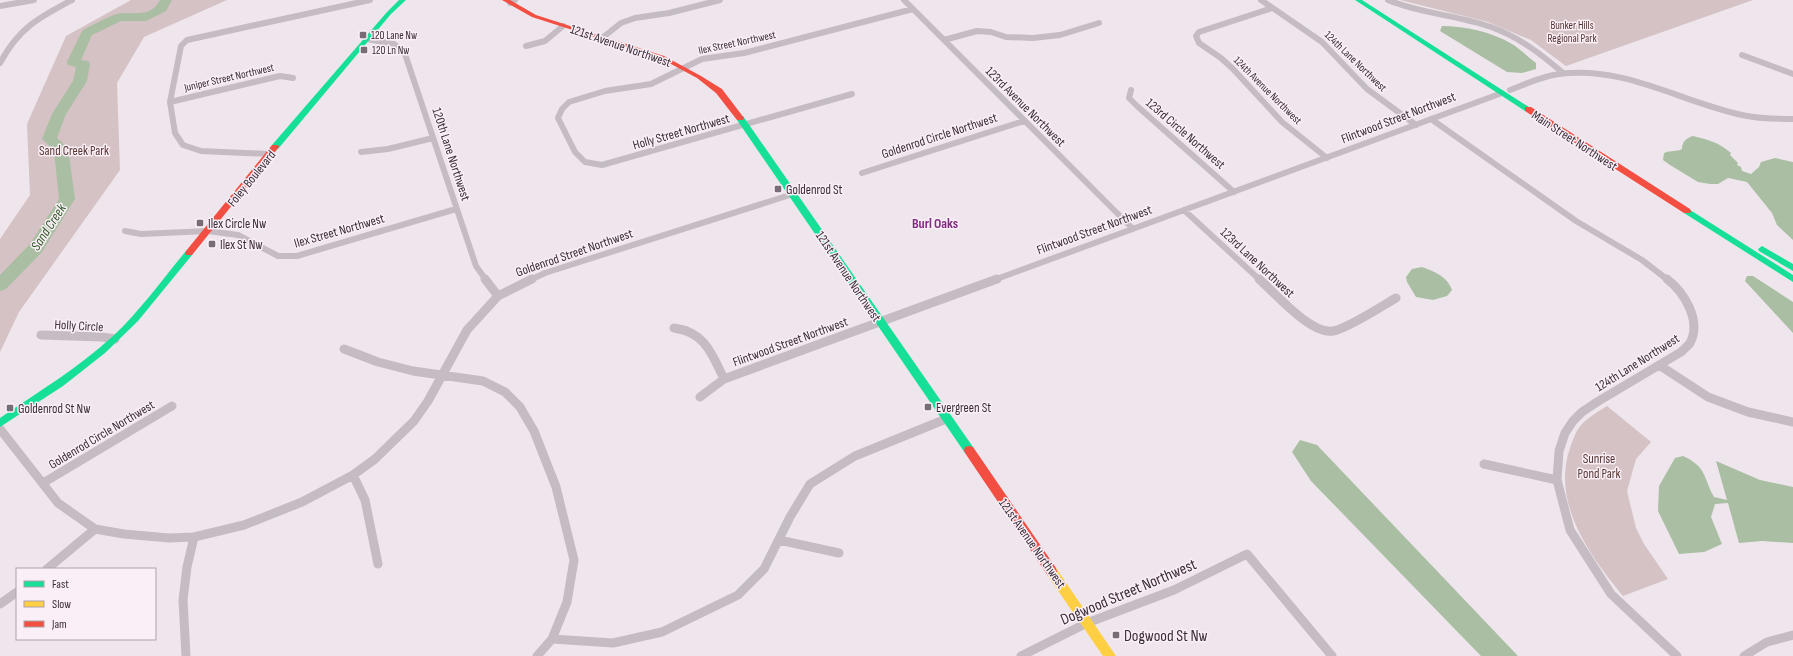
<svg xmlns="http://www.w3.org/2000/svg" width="1793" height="656" font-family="'Sofia Sans Condensed',sans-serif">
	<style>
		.green { fill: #d5c2c4 }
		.water { fill: #a9bea2 }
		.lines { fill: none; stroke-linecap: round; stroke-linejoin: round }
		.river { fill: #a9bea2; fill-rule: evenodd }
		.street-far1 { stroke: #c5bcc3; stroke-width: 6 }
		.street { stroke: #c5bcc3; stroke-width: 9 }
		.fast { fill: #16e098; fill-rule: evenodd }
		.slow { fill: #ffcf43; fill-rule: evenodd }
		.jam { fill: #f24e42; fill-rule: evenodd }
		.poi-dot { fill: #786d77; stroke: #faeff6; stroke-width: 1.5 }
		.labels { text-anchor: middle; stroke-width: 3; stroke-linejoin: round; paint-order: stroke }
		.far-park-label { font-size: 11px; fill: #563632; stroke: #faeff6 }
		.far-poi-label { font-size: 11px; fill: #392c38; stroke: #faeff6; text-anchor: start }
		.far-street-label { font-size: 11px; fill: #392c38; stroke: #faeff6 }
		.street-label { font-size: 13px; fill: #392c38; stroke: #faeff6 }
		.park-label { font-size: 13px; fill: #563632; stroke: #faeff6 }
		.poi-label { font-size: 13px; fill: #392c38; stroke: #faeff6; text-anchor: start }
		.neighbourhood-label { font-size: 14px; font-weight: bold; fill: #822b82; stroke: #faeff6 }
		.water-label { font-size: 14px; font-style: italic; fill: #2d5824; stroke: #faeff6 }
		.near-street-label { font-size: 16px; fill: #392c38; stroke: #faeff6 }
		.near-poi-label { font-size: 16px; fill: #392c38; stroke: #faeff6; text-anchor: start }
	</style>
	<rect width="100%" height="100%" fill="#eee6ec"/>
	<path class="green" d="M131,0H227L144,37L117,83L120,170L19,312L0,352V239L30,195L27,124L66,36Z
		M1400,0H1753L1566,66L1531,40L1488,22Z
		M1607,406L1651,442L1636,459L1627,491L1636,528L1644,544L1668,579L1623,596C1590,556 1551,503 1570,448C1573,440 1576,430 1582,424C1589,417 1599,411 1607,406Z"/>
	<path class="water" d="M1442,26C1465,26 1492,32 1512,44C1520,49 1528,57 1536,63V69L1522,73L1507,72L1440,31Z
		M1693,136C1709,140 1718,142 1731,153L1730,155L1738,163L1737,165L1741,167L1742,171L1751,174L1759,167L1761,162L1775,158L1793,162V240L1777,225L1772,213L1747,182L1728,178L1718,184H1710L1698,182L1670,165L1663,160L1664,153C1672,150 1676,152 1682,149C1682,142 1686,138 1693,136Z
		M1422,267C1435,272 1447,276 1452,290L1447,296L1433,300L1416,297L1407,282L1406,277L1412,269Z
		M1747,276H1753L1793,302V333L1745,281Z
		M1300,440L1317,445L1518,656H1481L1311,481L1292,452Z
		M1683,456C1707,467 1703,477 1714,497L1727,500L1716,461L1760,480L1793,487V543L1762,541L1739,543L1728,503L1715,504L1711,517L1722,544L1704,552L1679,554L1658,511L1659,486L1675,458Z"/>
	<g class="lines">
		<path class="river" d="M160,0H172L166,11L146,21H121L92,35L81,60L88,61L90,64L87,81L66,114L57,138L68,148L75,199L42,252L6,289L0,291V275L30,244L59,199L54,150L42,139L52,114L73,81L76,67L68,65L67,62L81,33L83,30C93,25 103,19 114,15C129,9 149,21 160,0Z"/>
		<path class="street-far1" d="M904,0L1133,229
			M1261,0L1322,42L1367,89L1416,125
			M1388,0C1421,14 1458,15 1491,27C1519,37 1541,54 1563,73
			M510,3L515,0
			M0,6L34,0
			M1272,8L1199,32L1196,36L1199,43L1221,58L1233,69L1282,122L1327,158
			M602,38L621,23L635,18L669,13L720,0
			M367,39L394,44L405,54L476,266L486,280
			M944,40L977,31L991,32L1006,37L1033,38L1060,35L1099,23
			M526,46L545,41L563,26
			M1742,55L1793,74
			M0,63C19,28 38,18 72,0
			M1131,90L1129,98L1137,106L1234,192
			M1510,90C1526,84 1542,76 1559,74C1626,65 1684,104 1747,116C1763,119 1778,119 1793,119
			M852,94L602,165L585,162L575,152L558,118L562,109L569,102L605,91L651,84L702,59L744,53L913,9
			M170,102L280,76L293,78
			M1431,119L1576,221L1642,260L1668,280
			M361,152L388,149L433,138
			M269,154L201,151L183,145L175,133L170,102L181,46L187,40L370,0
			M862,173L1024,121
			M1184,210L1260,280
			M125,231L141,234L208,231L238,235L278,256H297L456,209
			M530,280L545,273L793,194
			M994,280L1502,93"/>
		<path class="street" d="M485,279L498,296
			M1259,279C1275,293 1311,335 1333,331C1347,329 1382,306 1396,298
			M1667,279C1684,292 1702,321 1690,343C1688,346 1684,349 1681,352L1597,402L1582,412L1573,421L1565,433L1559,451L1557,480L1570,530L1611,594L1677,656
			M674,328C705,332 712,354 724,379
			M41,335L102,337L115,339
			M344,349L378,362L413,371L483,381L505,392L520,407L534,431L556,487L574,560L567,602L552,639L537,656
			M1659,365L1708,397L1748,412L1793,422
			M700,397L724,379L997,279
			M0,429L58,503L95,529L124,534L169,538L194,537L244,525L302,502L353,475L375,459L414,421L428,401L467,330L498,296L532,279
			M1484,464L1557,480
			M353,475L365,500L378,564
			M43,483L172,406
			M779,540L839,553
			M47,569L95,529
			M0,604L17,592
			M552,639L613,643L662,632L738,595L764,569L790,517L810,484L855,456L946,419
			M186,656L183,600L187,567L194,537
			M1021,656L1087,623L1174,590L1247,554L1332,656
			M1744,656L1767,642L1793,635"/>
		<path class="fast" d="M399,0H406L391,14L278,149H272V145L387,12Z
			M1355,0H1362L1532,109L1528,111H1525Z
			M737,116H743L973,447L974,450L973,453L969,454L965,453L737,120Z
			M1687,208L1793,275V282L1684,213L1683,211Z
			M1762,246L1793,264V271L1759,251L1758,249Z
			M189,250L193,253L192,255L138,321L105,353L63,386L0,427V418C38,392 78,368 112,337C140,311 162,280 186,251Z"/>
		<path class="slow" d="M1052,567L1056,568L1116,656H1103L1048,576L1047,572L1048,568Z"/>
		<path class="jam" d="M502,0H510L536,15L664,56L701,76L722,89L744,118L743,120H737L716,93L697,78L660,58L532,17Z
			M1525,107H1531L1690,209L1691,211L1690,213H1684L1525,111Z
			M272,145H278L279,147L192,255H186L185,253L186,251Z
			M969,446L973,447L1056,568L1057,572L1056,576L1052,577L1048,576L965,453L964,450L965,447Z"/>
	</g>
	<g class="poi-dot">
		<rect x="359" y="31" width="8" height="8" rx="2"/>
		<rect x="360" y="46" width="8" height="8" rx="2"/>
		<rect x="774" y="185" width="8" height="8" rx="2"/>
		<rect x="196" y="219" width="8" height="8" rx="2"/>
		<rect x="208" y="240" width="8" height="8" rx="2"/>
		<rect x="924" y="403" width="8" height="8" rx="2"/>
		<rect x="6" y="404" width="8" height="8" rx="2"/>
		<rect x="1112" y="631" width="8" height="8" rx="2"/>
	</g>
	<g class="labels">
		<g class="far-park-label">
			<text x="1572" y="29">Bunker Hills<tspan x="1572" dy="13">Regional Park</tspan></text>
		</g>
		<g class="far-poi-label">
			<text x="371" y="39">120 Lane Nw</text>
			<text x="372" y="54">120 Ln Nw</text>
		</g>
		<g class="far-street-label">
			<text transform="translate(737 42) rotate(-12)" y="4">Ilex Street Northwest</text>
			<text transform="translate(1356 61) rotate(44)" y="4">124th Lane Northwest</text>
			<text transform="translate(229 77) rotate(-13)" y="4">Juniper Street Northwest</text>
			<text transform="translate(1268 90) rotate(45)" y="4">124th Avenue Northwest</text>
		</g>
		<g class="street-label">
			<text transform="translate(621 45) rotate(19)" y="5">121st Avenue Northwest</text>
			<text transform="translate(1026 106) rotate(45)" y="5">123rd Avenue Northwest</text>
			<text transform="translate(1398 117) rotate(-21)" y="5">Flintwood Street Northwest</text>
			<text transform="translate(681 131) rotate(-16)" y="5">Holly Street Northwest</text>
			<text transform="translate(1186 133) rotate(41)" y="5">123rd Circle Northwest</text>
			<text transform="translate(939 135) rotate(-18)" y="5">Goldenrod Circle Northwest</text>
			<text transform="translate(1575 140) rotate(33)" y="5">Main Street Northwest</text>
			<text transform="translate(452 154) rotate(72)" y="5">120th Lane Northwest</text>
			<text transform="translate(251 178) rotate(-51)" y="5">Foley Boulevard</text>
			<text transform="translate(1094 229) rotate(-20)" y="5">Flintwood Street Northwest</text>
			<text transform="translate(339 230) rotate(-16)" y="5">Ilex Street Northwest</text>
			<text transform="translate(574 252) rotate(-19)" y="5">Goldenrod Street Northwest</text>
			<text transform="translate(1258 262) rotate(43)" y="5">123rd Lane Northwest</text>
			<text transform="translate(849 276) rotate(56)" y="5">121st Avenue Northwest</text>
			<text transform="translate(79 325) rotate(3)" y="5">Holly Circle</text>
			<text transform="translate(790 341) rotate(-20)" y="5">Flintwood Street Northwest</text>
			<text transform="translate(1637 362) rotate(-32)" y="5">124th Lane Northwest</text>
			<text transform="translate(101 434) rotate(-31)" y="5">Goldenrod Circle Northwest</text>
			<text transform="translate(1033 543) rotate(55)" y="5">121st Avenue Northwest</text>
		</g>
		<g class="park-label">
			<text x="74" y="155">Sand Creek Park</text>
			<text x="1599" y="463">Sunrise<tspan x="1599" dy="15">Pond Park</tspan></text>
		</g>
		<g class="poi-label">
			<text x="786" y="194">Goldenrod St</text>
			<text x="208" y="228">Ilex Circle Nw</text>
			<text x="220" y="249">Ilex St Nw</text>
			<text x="936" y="412">Evergreen St</text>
			<text x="18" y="413">Goldenrod St Nw</text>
		</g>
		<g class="neighbourhood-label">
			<text x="935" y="228">Burl Oaks</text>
		</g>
		<g class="water-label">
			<text transform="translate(48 227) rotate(-57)" y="5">Sand Creek</text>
		</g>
		<g class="near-street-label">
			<text transform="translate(1128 591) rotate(-23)" y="6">Dogwood Street Northwest</text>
		</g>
		<g class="near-poi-label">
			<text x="1124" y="641">Dogwood St Nw</text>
		</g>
	</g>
	<rect x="16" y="568" width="140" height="72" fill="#faeff6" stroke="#ada1aa"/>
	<rect x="24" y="581" width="20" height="6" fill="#16e098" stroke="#ada1aa"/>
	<text x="52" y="588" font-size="12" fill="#392c38">Fast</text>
	<rect x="24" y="601" width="20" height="6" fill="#ffcf43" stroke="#ada1aa"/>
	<text x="52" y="608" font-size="12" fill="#392c38">Slow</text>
	<rect x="24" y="621" width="20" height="6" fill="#f24e42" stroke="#ada1aa"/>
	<text x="52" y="628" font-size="12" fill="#392c38">Jam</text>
</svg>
